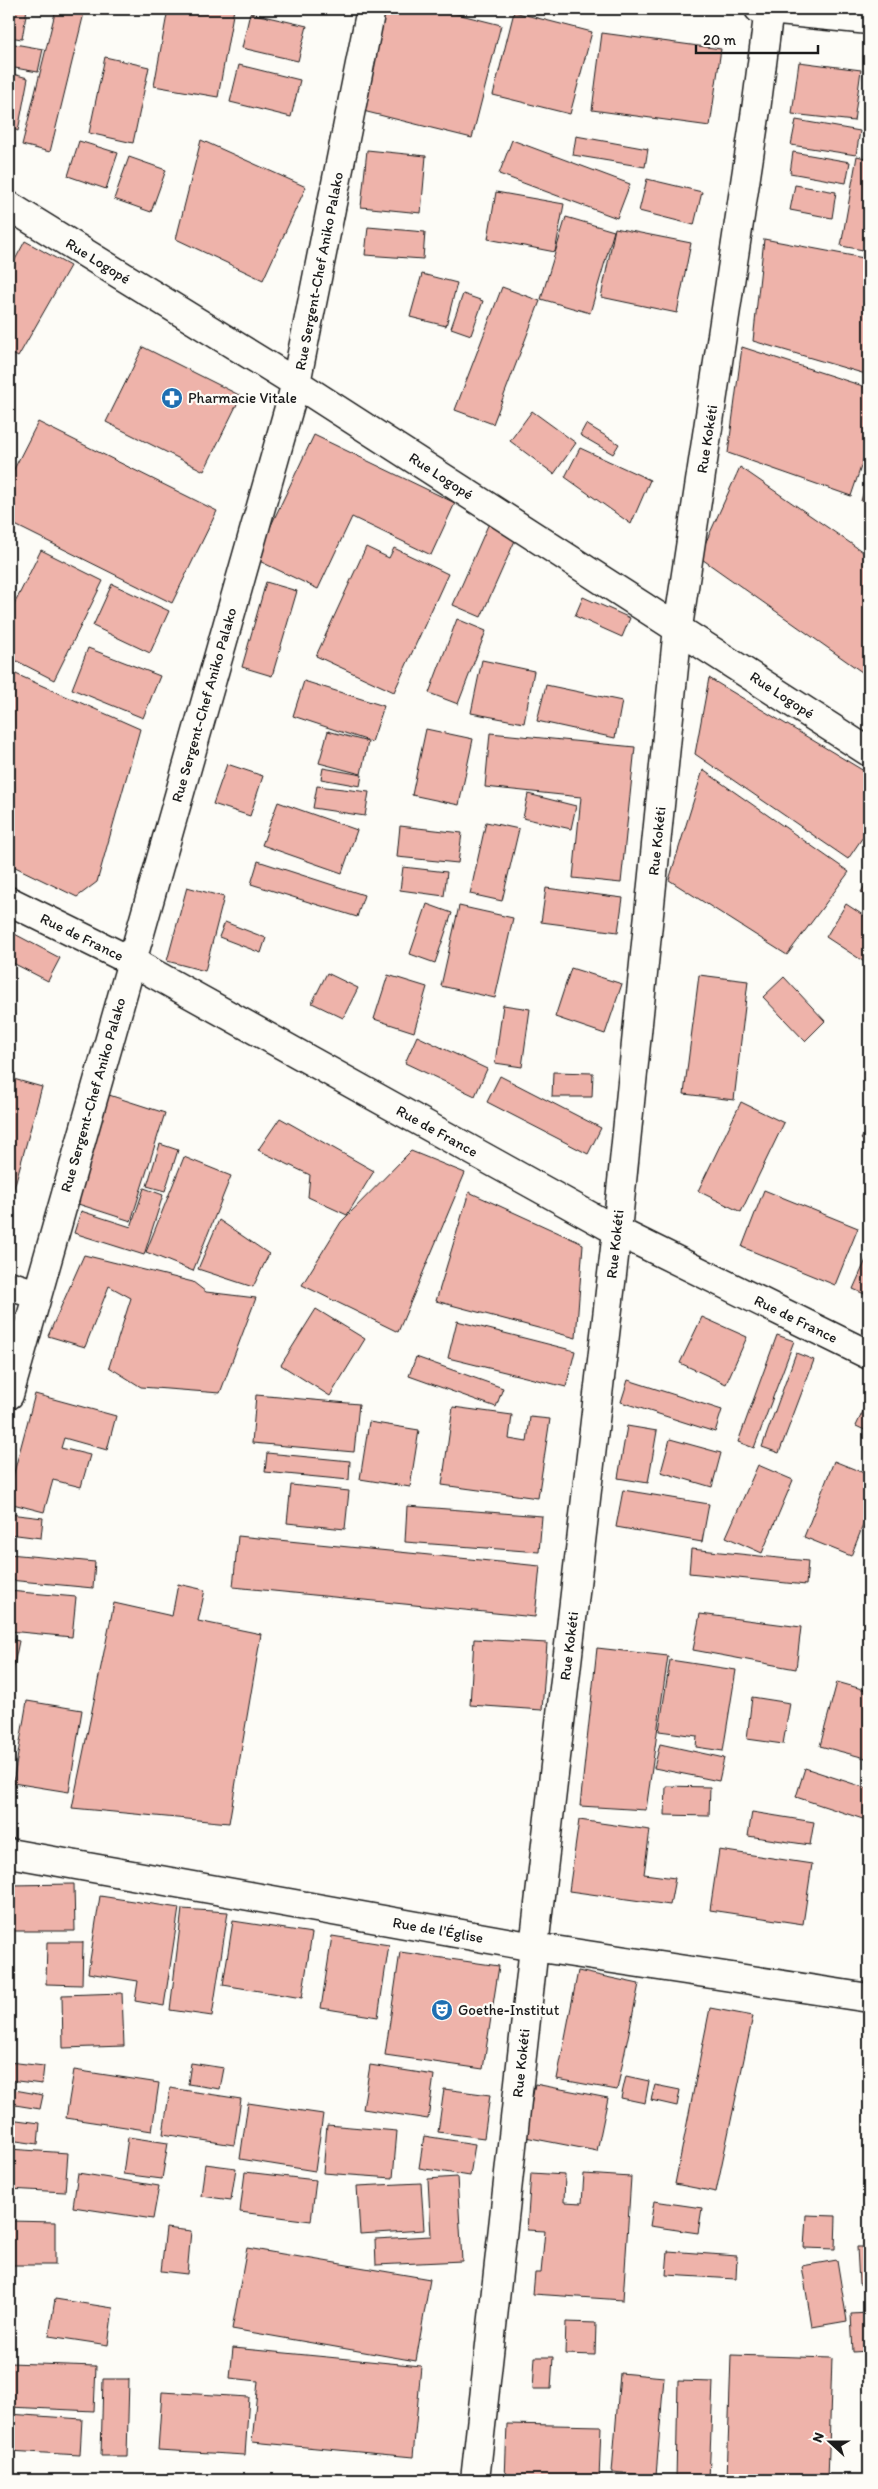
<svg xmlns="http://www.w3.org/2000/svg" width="878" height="2489" font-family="Itim,sans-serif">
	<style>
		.building { fill: #eeb3aa; stroke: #1c1c1c }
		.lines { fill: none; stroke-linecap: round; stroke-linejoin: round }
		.minor-casing { stroke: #1c1c1c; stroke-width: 31 }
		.minor { stroke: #fdfcf7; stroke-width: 28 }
		.labels { text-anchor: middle; stroke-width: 4.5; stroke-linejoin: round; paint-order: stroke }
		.street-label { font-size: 15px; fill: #1c1c1c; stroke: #fdfcf7 }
		.poi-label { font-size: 15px; fill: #1c1c1c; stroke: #fdfcf7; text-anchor: start }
	</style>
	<rect width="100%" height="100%" fill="#fdfcf7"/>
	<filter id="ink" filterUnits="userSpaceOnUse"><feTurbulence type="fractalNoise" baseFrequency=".02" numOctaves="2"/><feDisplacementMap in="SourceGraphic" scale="10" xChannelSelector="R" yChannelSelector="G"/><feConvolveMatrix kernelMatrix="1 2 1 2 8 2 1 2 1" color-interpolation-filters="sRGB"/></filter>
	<g filter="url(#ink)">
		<path class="building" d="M9,9H27L22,39L9,37Z
			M56,9H85L50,152L22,145Z
			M168,9H234L218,97L154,86Z
			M385,9H437L501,25L472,138L359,110Z
			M514,12L592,32L570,114L493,95Z
			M250,13L307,26L298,61L242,48Z
			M602,33L721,49L710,126L592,110Z
			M9,43L43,49L38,72L9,67Z
			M105,57L149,67L133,143L89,133Z
			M799,62L861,70L854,121L792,114Z
			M239,65L300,80L291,117L230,102Z
			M9,73L28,78L18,131L9,127Z
			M796,120L860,131L856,155L791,145Z
			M576,136L648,149L645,167L573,155Z
			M201,140L306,187L263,280L176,239Z
			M512,140L630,184L617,218L499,174Z
			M79,141L118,153L106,189L68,176Z
			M367,150L426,156L421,213L361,207Z
			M793,152L850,162L846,183L790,173Z
			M857,156L869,159V251L841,246Z
			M129,157L166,170L151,212L114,199Z
			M647,179L702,192L694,225L639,211Z
			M795,185L836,192L832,218L790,210Z
			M496,192L564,204L555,252L488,239Z
			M566,217L614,231L590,313L541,299Z
			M368,227L425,232L423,259L365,255Z
			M615,228L691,243L677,313L601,297Z
			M764,239L869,259V375L753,341Z
			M25,241L70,266L18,357L9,352V271Z
			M422,274L457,283L446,326L410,317Z
			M502,287L540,301L493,424L455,410Z
			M463,294L483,301L471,335L451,328Z
			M143,347L241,396L204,471L106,422Z
			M742,347L869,388V443L851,496L728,453Z
			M532,411L576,443L554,474L510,441Z
			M38,422L217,511L172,603L9,522V479Z
			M586,424L619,444L613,454L580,435Z
			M314,435L455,503L431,555L352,517L318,589L255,559Z
			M580,448L650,480L631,524L565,477Z
			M740,467L869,556V677L699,557Z
			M869,474V505L861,501Z
			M489,523L517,536L481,617L453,605Z
			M366,547L389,558L394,548L448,574L394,692L316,656Z
			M41,550L103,581L54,680L9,657V615Z
			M266,582L297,591L272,676L242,667Z
			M112,584L169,611L150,653L93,626Z
			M583,597L630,618L622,637L575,616Z
			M457,619L486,631L458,704L429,693Z
			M88,648L160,676L143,718L72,689Z
			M482,660L534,671L524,723L471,713Z
			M9,671L140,729L97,882L77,897L9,864Z
			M709,678L869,774V828L848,859L695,754Z
			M304,681L384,706L372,742L293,716Z
			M546,685L622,701L615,738L537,721Z
			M426,729L473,739L459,805L412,795Z
			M328,731L368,742L361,774L319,763Z
			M490,733L635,747L621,883L573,878L581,797L485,787Z
			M227,764L263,776L250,816L213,804Z
			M323,768L362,775L360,786L321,779Z
			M703,770L849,872L787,955L669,880Z
			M317,786L369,792L365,816L313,808Z
			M528,794L576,806L571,829L523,818Z
			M278,802L357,830L342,873L262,845Z
			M486,822L519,829L502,901L470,894Z
			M400,826L462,833L458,863L397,857Z
			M258,861L364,895L357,917L251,884Z
			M403,867L447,872L444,896L400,890Z
			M869,879V897L861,892Z
			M187,887L224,897L205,971L167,961Z
			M546,888L623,898L618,932L541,922Z
			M427,904L452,913L435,963L410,954Z
			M846,904L869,919V965L826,937Z
			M459,906L513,918L495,998L441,986Z
			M225,922L266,938L261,953L219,937Z
			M9,931L60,958L48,981L9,961Z
			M571,968L622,984L605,1034L555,1017Z
			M327,973L358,988L343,1018L312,1003Z
			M388,975L427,987L414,1032L374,1019Z
			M699,975L748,981L734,1100L684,1094Z
			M784,977L825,1021L805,1041L763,997Z
			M503,1005L530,1009L522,1067L495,1063Z
			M417,1036L487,1069L475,1096L405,1063Z
			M553,1072L593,1073L592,1097H552Z
			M500,1076L601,1128L588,1154L487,1102Z
			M10,1078L42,1087L9,1206V1082Z
			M109,1095L165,1113L131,1221L75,1203Z
			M741,1102L784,1123L741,1212L698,1191Z
			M280,1118L374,1171L347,1215L308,1197L310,1175L258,1150Z
			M869,1128V1144L861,1139Z
			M160,1144L178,1150L165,1191L147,1186Z
			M411,1151L465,1173L398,1332L302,1285L341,1222Z
			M184,1157L231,1176L193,1271L146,1252Z
			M144,1188L163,1195L144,1255L74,1233L81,1211L131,1227Z
			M764,1190L858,1228L835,1285L742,1247Z
			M469,1192L583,1244L576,1338L436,1301Z
			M219,1220L269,1254L253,1287L198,1269Z
			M869,1253V1296L853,1289Z
			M84,1255L193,1282L206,1292L256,1298L220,1393L141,1387L109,1367L131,1298L109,1286L85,1347L48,1336Z
			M316,1309L365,1339L330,1396L281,1365Z
			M702,1317L747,1337L726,1384L680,1363Z
			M457,1321L575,1351L566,1387L448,1358Z
			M777,1335L794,1341L754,1448L738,1442Z
			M796,1353L814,1360L779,1453L762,1447Z
			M416,1357L503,1388L496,1407L409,1376Z
			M628,1380L722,1410L715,1432L621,1402Z
			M35,1394L116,1416L107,1450L64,1438L61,1448L90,1455L81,1487L53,1480L44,1512L9,1503V1491Z
			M256,1395L359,1404L354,1452L252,1443Z
			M453,1407L512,1415L509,1439L527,1442L530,1417L550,1419L538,1498L442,1485Z
			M865,1407L869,1409V1432L856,1426Z
			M369,1422L419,1430L410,1487L360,1479Z
			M627,1426L657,1431L648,1483L618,1478Z
			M670,1439L721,1453L712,1487L661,1472Z
			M267,1453L350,1461L349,1480L265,1472Z
			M834,1461L869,1475V1510L851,1556L804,1537Z
			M758,1465L793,1480L762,1553L726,1537Z
			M291,1485L349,1491L345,1529L287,1523Z
			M623,1490L709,1504L702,1542L616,1527Z
			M407,1506L542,1516L539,1552L405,1542Z
			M9,1514L43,1518L41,1538L9,1534Z
			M238,1536L540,1566L535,1617L233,1587Z
			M691,1549L808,1561L806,1585L689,1573Z
			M9,1554L95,1562L93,1588L9,1580Z
			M178,1584L205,1590L198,1621L261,1634L229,1823L72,1808L114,1603L172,1616Z
			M9,1591L76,1597L72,1637L9,1631Z
			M700,1614L801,1627L796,1669L693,1650Z
			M9,1639L19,1641L9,1689Z
			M474,1639L547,1643L542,1710L470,1705Z
			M597,1648L668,1656L646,1810L580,1806Z
			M670,1660L736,1670L723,1751L696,1747L697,1736L659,1731Z
			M837,1682L869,1691V1759L820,1746Z
			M752,1697L790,1703L783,1744L747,1739Z
			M27,1701L82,1710L69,1792L13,1783Z
			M660,1744L724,1758L719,1781L654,1768Z
			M805,1768L869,1789V1821L796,1797Z
			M666,1786L710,1787L709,1816L665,1815Z
			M752,1812L814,1822L810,1845L748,1836Z
			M579,1820L650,1830L644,1874L675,1878L670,1905L569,1891Z
			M719,1850L812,1864L803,1924L710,1910Z
			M74,1884L75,1931H11V1885Z
			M100,1896L179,1908L164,2006L135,2001L138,1981L88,1973Z
			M182,1909L228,1912L212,2016L170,2010Z
			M233,1921L312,1933L302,1998L223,1985Z
			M332,1936L389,1945L378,2017L321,2008Z
			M47,1942H83L82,1985L46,1984Z
			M400,1952L499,1966L483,2069L385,2055Z
			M578,1971L639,1984L617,2090L557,2079Z
			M122,1993L124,2046L63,2048L62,1995Z
			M710,2008L753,2016L716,2192L675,2184Z
			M9,2062L44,2066L42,2084L9,2080Z
			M191,2063L224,2068L220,2089L188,2084Z
			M370,2065L434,2075L428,2119L363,2109Z
			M74,2070L159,2083L152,2131L66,2118Z
			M626,2076L649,2081L645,2103L621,2098Z
			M535,2084L608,2098L597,2151L525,2137Z
			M655,2085L680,2090L677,2106L651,2100Z
			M170,2088L241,2099L234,2145L163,2134Z
			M9,2089L43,2095L40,2109L9,2104Z
			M444,2089L490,2095L484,2138L438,2132Z
			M248,2103L323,2114L315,2171L240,2159Z
			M9,2119L40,2123L38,2144L9,2140Z
			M327,2125L397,2131L393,2178L323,2173Z
			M424,2136L475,2144L470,2176L419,2168Z
			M128,2137L168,2143L162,2179L123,2174Z
			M9,2149L68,2153L65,2192L9,2189Z
			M205,2164L236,2168L231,2200L201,2196Z
			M245,2172L316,2180L311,2221L240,2212Z
			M78,2173L159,2186L153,2219L73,2207Z
			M531,2173L565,2175L564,2202L582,2203L584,2174L631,2177L623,2300L533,2294L535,2273H541L545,2231L527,2230Z
			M457,2177L462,2261L376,2265L375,2239L431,2236L428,2179Z
			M421,2183L424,2230L360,2234L357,2186Z
			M654,2201L702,2208L698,2233L650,2226Z
			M806,2215L836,2216L835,2249L804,2248Z
			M9,2221L55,2222V2265H9Z
			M166,2228L191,2231L187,2274L161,2271Z
			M857,2247H869V2284H859Z
			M247,2248L430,2279L416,2361L232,2329Z
			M668,2251L737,2256L736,2279L666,2275Z
			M837,2260L847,2321L812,2327L802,2266Z
			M55,2299L113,2308L108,2345L49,2336Z
			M869,2313V2351L853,2352L851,2314Z
			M566,2322L596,2323L595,2355L565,2354Z
			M233,2348L421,2366L413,2457L252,2442L258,2381L230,2378Z
			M731,2355L832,2358L828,2480H727Z
			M535,2357H553L551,2389H533Z
			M9,2363L96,2366L94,2411L9,2407Z
			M620,2373L664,2377L656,2476L612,2472Z
			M103,2379H129L127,2456H101Z
			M678,2381L713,2382L709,2480H676Z
			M162,2392L249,2397L245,2455L158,2450Z
			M9,2414L82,2419L80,2455L9,2451Z
			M507,2424L601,2426L599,2480H505Z"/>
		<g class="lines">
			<g class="minor-casing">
				<path id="minor" d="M759,9L869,20
					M9,206L296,383L869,752
					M9,901L131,961L617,1231L869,1355
					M9,1285L37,1294
					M9,1395L296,383L371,9
					M9,1853L534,1947L869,1998
					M475,2480L534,1947L617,1231L678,627L756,110L769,9"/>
			</g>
			<use href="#minor" class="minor"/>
		</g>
	</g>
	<defs>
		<g id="pharmacy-disc" transform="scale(1.125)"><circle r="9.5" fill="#1f6fb2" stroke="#fdfcf7"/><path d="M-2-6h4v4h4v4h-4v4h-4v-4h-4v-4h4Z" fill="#fff"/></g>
		<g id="theatre-disc" transform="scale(1.125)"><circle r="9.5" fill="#1f6fb2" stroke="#fdfcf7"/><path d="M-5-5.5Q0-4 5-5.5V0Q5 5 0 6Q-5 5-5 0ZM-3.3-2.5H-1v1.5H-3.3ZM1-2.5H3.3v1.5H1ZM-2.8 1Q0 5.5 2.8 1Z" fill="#fff"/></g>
	</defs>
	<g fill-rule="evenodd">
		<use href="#pharmacy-disc" x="172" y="398"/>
		<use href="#theatre-disc" x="442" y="2010"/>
	</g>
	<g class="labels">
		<g class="street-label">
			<text transform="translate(98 261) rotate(32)" y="5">Rue Logopé</text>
			<text transform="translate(319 271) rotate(-79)" y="5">Rue Sergent-Chef Aniko Palako</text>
			<text transform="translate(707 439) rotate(-81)" y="5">Rue Kokéti</text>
			<text transform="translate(441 476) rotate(33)" y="5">Rue Logopé</text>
			<text transform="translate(782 695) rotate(33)" y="5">Rue Logopé</text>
			<text transform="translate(204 705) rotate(-74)" y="5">Rue Sergent-Chef Aniko Palako</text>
			<text transform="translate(657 841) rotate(-84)" y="5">Rue Kokéti</text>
			<text transform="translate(82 937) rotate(26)" y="5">Rue de France</text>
			<text transform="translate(93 1095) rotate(-74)" y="5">Rue Sergent-Chef Aniko Palako</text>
			<text transform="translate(437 1131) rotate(29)" y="5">Rue de France</text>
			<text transform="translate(615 1244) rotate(-84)" y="5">Rue Kokéti</text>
			<text transform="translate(796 1319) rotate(26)" y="5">Rue de France</text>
			<text transform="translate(569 1646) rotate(-83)" y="5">Rue Kokéti</text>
			<text transform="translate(438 1930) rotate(10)" y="5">Rue de l'Église</text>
			<text transform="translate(521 2063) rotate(-84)" y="5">Rue Kokéti</text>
		</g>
		<g class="poi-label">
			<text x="188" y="403">Pharmacie Vitale</text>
			<text x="458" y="2015">Goethe-Institut</text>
		</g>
	</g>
	<rect width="878" height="2489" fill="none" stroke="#fdfcf7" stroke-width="30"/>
	<rect x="15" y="15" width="848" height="2459" fill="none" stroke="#1c1c1c" stroke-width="2" filter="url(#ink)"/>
	<g transform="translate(830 2442) rotate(291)" stroke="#fdfcf7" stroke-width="4" paint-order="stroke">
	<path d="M0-4L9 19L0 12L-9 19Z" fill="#1c1c1c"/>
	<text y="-8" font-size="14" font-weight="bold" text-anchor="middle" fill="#1c1c1c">N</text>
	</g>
	<path d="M696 45v8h122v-8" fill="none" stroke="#1c1c1c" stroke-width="2.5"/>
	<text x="703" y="45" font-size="15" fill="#1c1c1c" stroke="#fdfcf7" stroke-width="4" paint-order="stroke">20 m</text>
</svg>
